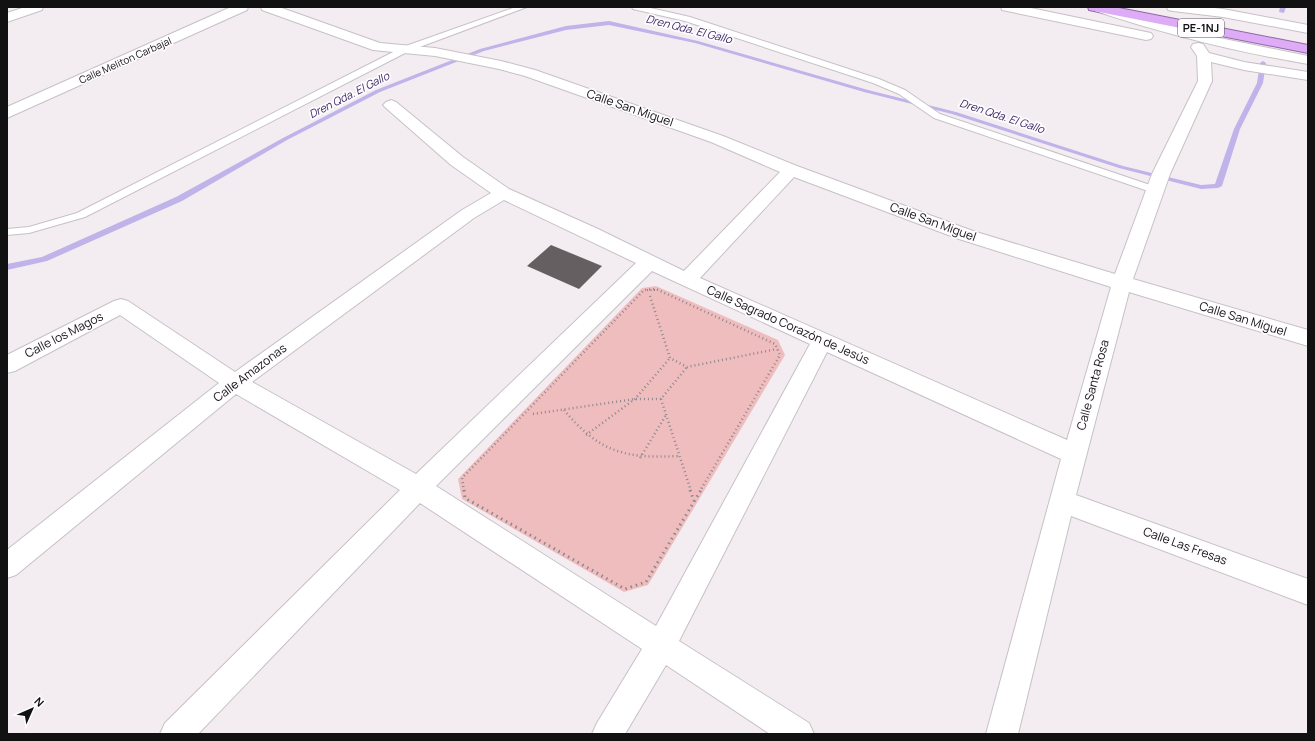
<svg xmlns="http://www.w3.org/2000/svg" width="1315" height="741" font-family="Manrope,sans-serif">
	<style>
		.green { fill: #f0bdbf }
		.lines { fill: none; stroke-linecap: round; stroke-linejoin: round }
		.stream { fill: #bfb3e9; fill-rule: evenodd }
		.building { fill: #655f61 }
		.service-casing { stroke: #c7c1c6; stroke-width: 2 }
		.minor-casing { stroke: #c7c1c6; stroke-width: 2 }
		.trunk-casing { stroke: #9167a4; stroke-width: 2 }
		.path-far2 { stroke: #8b888b; stroke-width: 2; stroke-dasharray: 1 2.5; stroke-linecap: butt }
		.path-far1 { stroke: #8b888b; stroke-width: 2.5; stroke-dasharray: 1 3; stroke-linecap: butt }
		.path { stroke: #8b888b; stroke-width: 3; stroke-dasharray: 1.5 4; stroke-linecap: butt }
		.service { fill: #fff; fill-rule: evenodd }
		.minor { fill: #fff; fill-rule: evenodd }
		.trunk { fill: #deabf6; fill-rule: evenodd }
		.labels { text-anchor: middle; stroke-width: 3.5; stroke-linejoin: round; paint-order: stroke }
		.far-street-label { font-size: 10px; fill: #121112; stroke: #fefcfe }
		.shield { fill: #fefcfe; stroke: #595859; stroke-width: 1 }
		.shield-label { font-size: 11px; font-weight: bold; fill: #121112 }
		.far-water-label { font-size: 11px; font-style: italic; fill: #3c2867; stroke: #fefcfe }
		.street-label { font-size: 12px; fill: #121112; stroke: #fefcfe }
	</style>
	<rect width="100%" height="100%" fill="#f3edf2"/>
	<path class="green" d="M656,286L778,340L785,355L648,585L624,592L462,499L458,479L642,288Z"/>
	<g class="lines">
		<path class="stream" d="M1280,7H1286L1284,13L1279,12Z
			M609,21L698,41L868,90L956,112L1123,166L1201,185L1215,184L1234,129L1257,83L1260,63L1263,61L1266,63L1263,83L1240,129L1222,186L1218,188L1201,189L1119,168L952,114L864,92L695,43L609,25L566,30L484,51L380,92L287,140L182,201L47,261L7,270V264L42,257L176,197L283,138L376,90L480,49L566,26Z"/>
	</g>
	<path class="building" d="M551,245L602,266L579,289L527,266Z"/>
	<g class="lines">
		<g class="service-casing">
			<path id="service" d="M516,7H527L409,51L85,217L29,233L7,235V229L29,227L77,213L403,47Z
				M632,7H646L690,17L879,79L905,90L940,114L1159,188L1160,190L1159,192H1151L934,118L899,94L873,83L685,21L633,9Z"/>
		</g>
		<g class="minor-casing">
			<path id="minor" d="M25,7H43L42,10L7,22V13Z
				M231,7H248L247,10L7,118V107Z
				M261,7H279L380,43L435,48L501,61L535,70L723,136L797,166L973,231L1115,274L1152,174L1198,81L1197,56L1191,47L1193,44L1198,43L1203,44L1209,53L1244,62L1308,72V80L1244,70L1211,62L1212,81L1170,174L1133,279L1308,330V346L1129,292L1076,495L1308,579V605L1071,516L1018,734H986L1061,459L827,352L679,641L809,723L814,734H770L666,665L625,734H592L597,723L642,649L420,503L198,734H160L165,723L400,490L236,394L16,575L7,578V550L219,383L120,315L15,371L7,373V355L114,301L121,299L128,301L235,372L462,210L491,193L451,165L386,108L383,105L386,102L391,100L396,102L463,157L509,189L598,229L684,271L780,172L711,142L525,76L499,69L435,56L373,50L262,10ZM794,177L959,239L1111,287L1067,440L700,278ZM504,200L636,263L416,474L252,382L474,218ZM652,271L810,344L656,626L436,486Z
				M1001,7H1026L1146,32L1151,33L1153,36L1151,39L1146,40L1007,11L1002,10Z
				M1094,7H1110L1205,35L1308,56V64C1236,52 1165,34 1095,11Z
				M1167,7H1206L1223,9L1308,25V33L1223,17L1173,11L1168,10Z"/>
		</g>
		<g class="trunk-casing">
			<path id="trunk" d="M1088,7H1114L1308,45V53L1094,11L1089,10Z"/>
		</g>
		<path class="path-far2" d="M647,290H658"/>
		<path class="path-far1" d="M650,296L670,358L687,367L777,349
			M661,399L691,491
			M564,410C599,452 625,459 679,456
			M533,414L635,399H661L687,367
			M586,435L635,399L670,358
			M640,458L666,415
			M464,491L462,478L644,290L656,289L775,344L780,355L700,491"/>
		<path class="path" d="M464,490L465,498L625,589L646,582L701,490
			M690,490L694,501"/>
		<use href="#service" class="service"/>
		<use href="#minor" class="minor"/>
		<use href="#trunk" class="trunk"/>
	</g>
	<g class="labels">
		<g class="far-street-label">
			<text transform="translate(125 60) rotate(-24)" y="4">Calle Meliton Carbajal</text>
		</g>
		<rect class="shield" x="1178" y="19" width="46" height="18" rx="3"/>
		<g class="shield-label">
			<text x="1201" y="32">PE-1NJ</text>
		</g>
		<g class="far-water-label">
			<text transform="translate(689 29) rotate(14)" y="4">Dren Qda. El Gallo</text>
			<text transform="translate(349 95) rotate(-27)" y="4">Dren Qda. El Gallo</text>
			<text transform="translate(1002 116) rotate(18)" y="4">Dren Qda. El Gallo</text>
		</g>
		<g class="street-label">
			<text transform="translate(630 108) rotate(19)" y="4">Calle San Miguel</text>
			<text transform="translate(933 222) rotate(20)" y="4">Calle San Miguel</text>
			<text transform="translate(1243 319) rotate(17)" y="4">Calle San Miguel</text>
			<text transform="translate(788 325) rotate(24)" y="4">Calle Sagrado Corazón de Jesús</text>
			<text transform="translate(64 335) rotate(-27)" y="4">Calle los Magos</text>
			<text transform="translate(250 373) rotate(-37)" y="4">Calle Amazonas</text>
			<text transform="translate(1093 385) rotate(-75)" y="4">Calle Santa Rosa</text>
			<text transform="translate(1185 546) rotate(20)" y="4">Calle Las Fresas</text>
		</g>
	</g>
	<rect width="1315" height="741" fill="none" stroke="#121112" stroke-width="16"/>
	<g transform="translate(32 709) rotate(45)" stroke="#fefcfe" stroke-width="3" paint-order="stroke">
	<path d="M0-3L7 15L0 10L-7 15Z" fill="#121112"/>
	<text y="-6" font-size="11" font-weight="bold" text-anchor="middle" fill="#121112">N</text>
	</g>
</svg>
